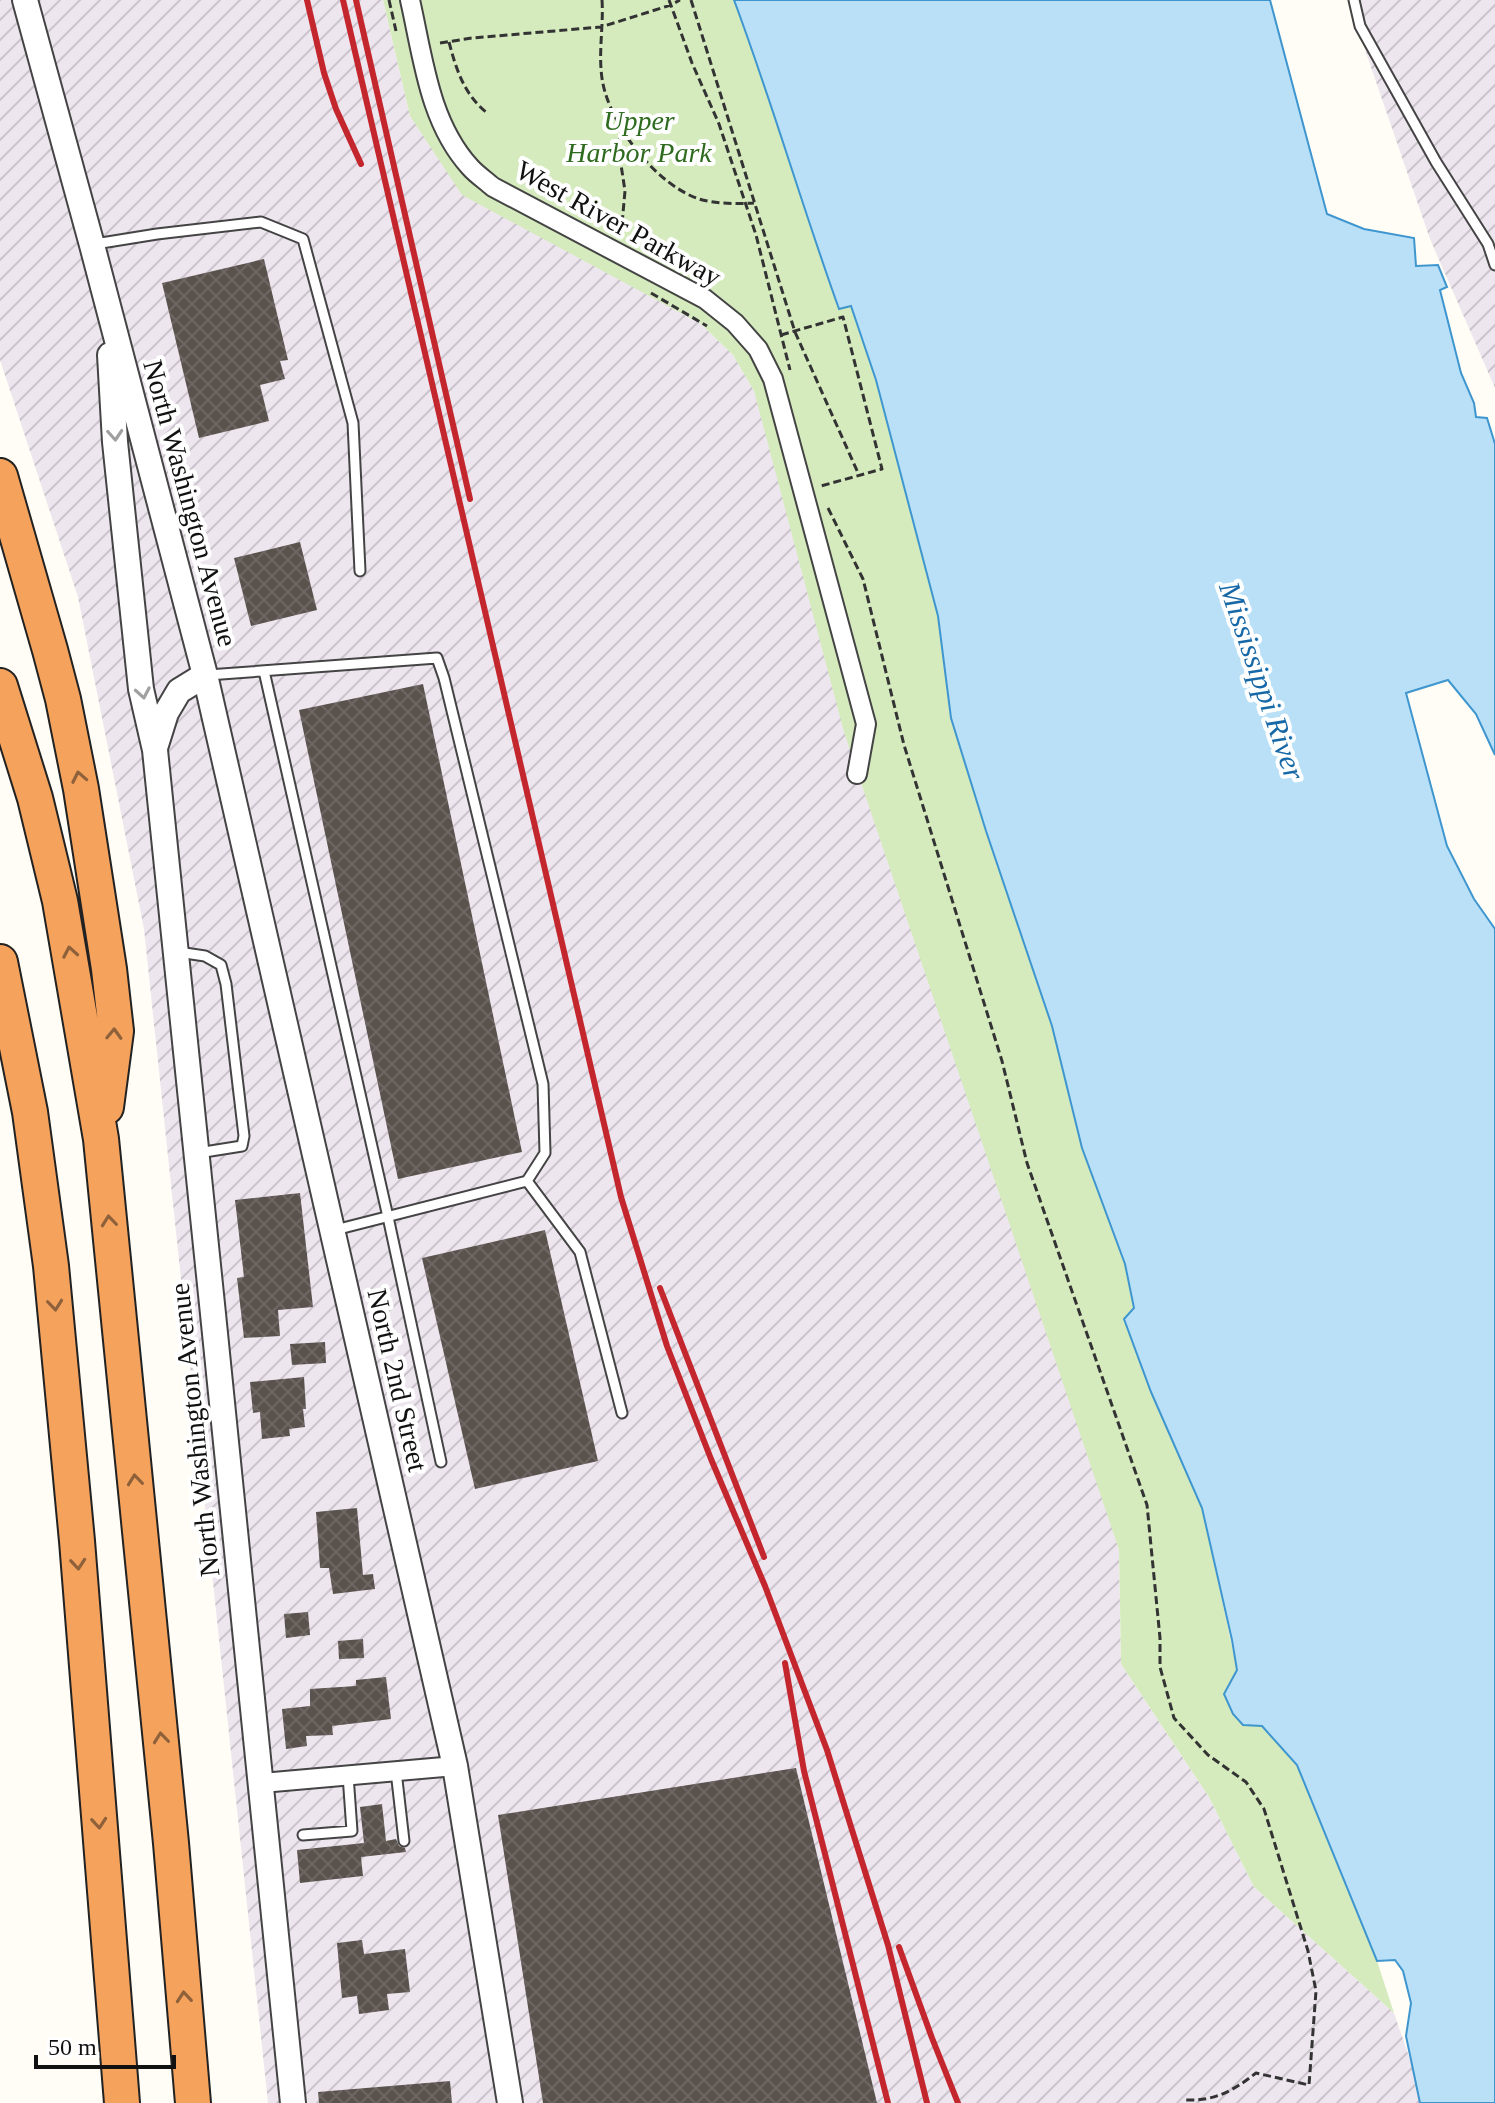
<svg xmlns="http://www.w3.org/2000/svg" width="1495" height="2103" font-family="'Times New Roman',serif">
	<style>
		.industrial { fill: url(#industrial-furrows) }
		.park { fill: #d5ebbd }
		.water { fill: #b9e0f7; stroke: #3f96cf; stroke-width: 2 }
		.building { fill: url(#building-cross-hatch) }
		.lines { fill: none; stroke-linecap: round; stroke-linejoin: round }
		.service-casing { stroke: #444; stroke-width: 13 }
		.minor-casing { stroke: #444; stroke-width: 22 }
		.tertiary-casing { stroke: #444; stroke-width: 28 }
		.motorway-casing { stroke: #222; stroke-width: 38 }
		.path { stroke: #333; stroke-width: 3; stroke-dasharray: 8 4; stroke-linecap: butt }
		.service { stroke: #fff; stroke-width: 9 }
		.minor { stroke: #fff; stroke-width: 18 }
		.tertiary { stroke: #fff; stroke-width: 24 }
		.motorway { stroke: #f5a25d; stroke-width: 34 }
		.rail { stroke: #c4262e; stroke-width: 6 }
		.oneway { stroke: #a0a0a0 }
		.oneway2 { stroke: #8e613b }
		.labels { text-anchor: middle; stroke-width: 8; stroke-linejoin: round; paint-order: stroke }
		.park-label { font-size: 28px; font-style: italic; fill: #2f6b1f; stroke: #fff }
		.street-label { font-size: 28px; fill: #111; stroke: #fff }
		.water-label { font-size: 30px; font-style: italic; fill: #1768a6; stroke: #fff }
	</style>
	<defs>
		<pattern id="industrial-furrows" width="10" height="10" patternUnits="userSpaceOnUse" patternTransform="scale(2)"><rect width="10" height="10" fill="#eee6ef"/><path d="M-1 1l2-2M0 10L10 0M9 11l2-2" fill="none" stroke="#cbc4cc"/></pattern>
		<pattern id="building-cross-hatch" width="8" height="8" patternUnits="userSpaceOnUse" patternTransform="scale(2)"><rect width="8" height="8" fill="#5a524d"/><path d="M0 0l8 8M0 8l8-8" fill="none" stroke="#6d6662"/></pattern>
	</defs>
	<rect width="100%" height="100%" fill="#fffdf5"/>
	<path class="industrial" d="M0,0H383L410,116L701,324L733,355L754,391L1119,1550L1121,1664L1209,1797L1254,1887L1394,2013L1425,2103H268L144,929L78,597L0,360Z
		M1348,0H1495V388L1430,239Z"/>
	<path class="park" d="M383,0H734C772,102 802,206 839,308L851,305L876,380L938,616L951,718L986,831L1052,1026L1082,1148L1125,1264L1151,1392L1202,1508L1237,1670L1262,1726L1297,1765L1377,1961L1394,2013L1254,1887L1209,1797L1121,1664L1119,1550L844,732L754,391L733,355L701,324L462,195L410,116Z"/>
	<path class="water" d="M734,0H1270L1327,214L1364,229L1414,238L1416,266L1438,265L1447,287L1440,290L1461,373L1474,403L1476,417L1487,418L1495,444V755L1476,714L1448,680L1406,693L1447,846L1474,899L1495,929V2103H1420L1406,2036L1411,2003L1403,1971L1395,1960L1377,1961L1297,1765L1262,1726L1243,1725L1233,1714L1224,1694L1237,1670L1232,1640L1202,1508L1151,1392L1124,1319L1134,1308L1125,1264L1082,1148L1052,1026L986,831L951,718L938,616L876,380L851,306L839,309C802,206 772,102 734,0Z"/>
	<path class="building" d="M264,259L288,360L280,361L285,379L260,385L269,421L199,438L162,283Z
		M300,542L317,610L251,626L234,558Z
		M423,684L522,1152L398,1179L299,710Z
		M300,1193L313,1307L278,1310L280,1336L244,1338L237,1278L244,1277L235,1200Z
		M545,1230L598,1461L475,1489L422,1258Z
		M325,1342L326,1363L292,1365L290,1344Z
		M304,1377L306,1409H303L305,1427L289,1429L290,1436L262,1439L260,1412L253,1413L250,1382Z
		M357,1508L363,1575L373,1574L375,1589L333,1594L329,1568H320L316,1512Z
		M308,1612L310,1635L286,1638L284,1614Z
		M363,1639L364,1658L339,1659L338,1641Z
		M386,1677L391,1719L332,1726L333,1735L306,1736L307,1746L286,1749L282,1709L310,1706V1689L356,1686V1680Z
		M796,1768L877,2103H543L498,1815Z
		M382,1804L386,1841L396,1839L399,1846L405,1848L406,1852L361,1857L363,1876L300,1883L297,1850L364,1843L360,1807Z
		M362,1940L364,1954L405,1949L410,1992L387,1994L389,2010L359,2014L357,1996L342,1998L337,1943Z
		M450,2081L452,2103H319L318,2092Z"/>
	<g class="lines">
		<g class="service-casing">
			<path id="service" d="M1354,0L1360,26L1436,162L1488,244L1495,265
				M95,244L157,234L261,222L303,239L353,423L360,571
				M264,671L388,1217L441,1462
				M208,675L437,658L444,678L543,1084L545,1153L527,1181L335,1230
				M178,952L205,956L221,965L226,984L244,1136L242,1146L198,1153
				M527,1181L580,1252L622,1413
				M396,1771L404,1841
				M303,1835L352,1831L348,1775"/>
		</g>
		<g class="minor-casing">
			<path id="minor" d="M410,0C423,57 429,122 470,167C476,174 485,180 493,187L705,299L735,323L758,349L773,379L866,724L857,774
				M262,1783L455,1766"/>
		</g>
		<g class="tertiary-casing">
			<path id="tertiary" d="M25,0L92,245L205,675L455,1766L510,2103
				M110,355L115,442L141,689L155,750C200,1201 250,1652 293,2103
				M155,748L166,713L179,691L205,675"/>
		</g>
		<g class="motorway-casing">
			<path id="motorway" d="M0,476L50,650L63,699L81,789L109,969L116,1031L106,1107
				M0,686L35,798L60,901L101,1139L171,1843L193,2103
				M0,962L30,1112L51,1266L77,1541L122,2103"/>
		</g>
		<path class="path" d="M389,0L396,31
			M602,0C604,30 596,62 605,92C617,133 658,185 699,199C716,204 737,204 754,203
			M669,0L692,63L719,124L756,235L790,370
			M691,0L795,332L859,475
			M449,42C456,69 464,94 486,112
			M440,43L472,38L601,27L671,5L680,0
			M621,235L625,191L618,145L622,128
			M651,293L707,326
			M781,335L843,317L882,469L821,486
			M828,508L863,579L904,745L1002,1061L1027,1163L1147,1505L1160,1638V1667L1174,1718L1208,1755L1246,1782L1264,1809L1308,1951L1316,1991L1309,2085L1256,2073C1233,2091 1215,2101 1186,2100L1185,2103"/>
		<use href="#service" class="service"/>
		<use href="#minor" class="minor"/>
		<use href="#tertiary" class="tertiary"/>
		<use href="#motorway" class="motorway"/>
		<path class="rail" d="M307,0L324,73L336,109L361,164
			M343,0L621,1197L667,1346L711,1459L765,1586L827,1750L888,1945L927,2103
			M356,0L470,499
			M660,1288L764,1557
			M785,1663L804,1771L888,2103
			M899,1947L932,2038L958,2103"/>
	</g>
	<defs><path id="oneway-chevron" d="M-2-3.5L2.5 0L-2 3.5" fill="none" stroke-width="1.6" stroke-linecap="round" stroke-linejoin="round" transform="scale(2)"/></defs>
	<g class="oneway">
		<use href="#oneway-chevron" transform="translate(115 435) rotate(86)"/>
		<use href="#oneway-chevron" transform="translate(143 693) rotate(80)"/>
	</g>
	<g class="oneway2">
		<use href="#oneway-chevron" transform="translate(79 777) rotate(-101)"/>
		<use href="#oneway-chevron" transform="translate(70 952) rotate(-100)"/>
		<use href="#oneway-chevron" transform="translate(114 1034) rotate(-88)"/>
		<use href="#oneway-chevron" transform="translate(109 1221) rotate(-96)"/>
		<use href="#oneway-chevron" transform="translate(55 1305) rotate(84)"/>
		<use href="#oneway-chevron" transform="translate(135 1480) rotate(-96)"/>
		<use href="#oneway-chevron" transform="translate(78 1564) rotate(85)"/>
		<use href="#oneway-chevron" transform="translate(161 1738) rotate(-96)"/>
		<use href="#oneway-chevron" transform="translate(99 1823) rotate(85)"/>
		<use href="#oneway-chevron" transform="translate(184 1997) rotate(-95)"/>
	</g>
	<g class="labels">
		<g class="park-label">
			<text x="639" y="130">Upper<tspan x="639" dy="32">Harbor Park</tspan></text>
		</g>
		<g class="street-label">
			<text transform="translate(619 223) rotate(29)" y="10">West River Parkway</text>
			<text transform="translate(191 503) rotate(75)" y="10">North Washington Avenue</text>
			<text transform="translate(398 1380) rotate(77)" y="10">North 2nd Street</text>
			<text transform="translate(194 1430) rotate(-96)" y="10">North Washington Avenue</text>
		</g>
		<g class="water-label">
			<text transform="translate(1262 681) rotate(71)" y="10">Mississippi River</text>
		</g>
	</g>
	<path d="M36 2055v12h138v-12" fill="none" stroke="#111111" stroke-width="4"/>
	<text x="48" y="2055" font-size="24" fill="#111111" stroke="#ffffff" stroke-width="6" paint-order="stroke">50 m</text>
</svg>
